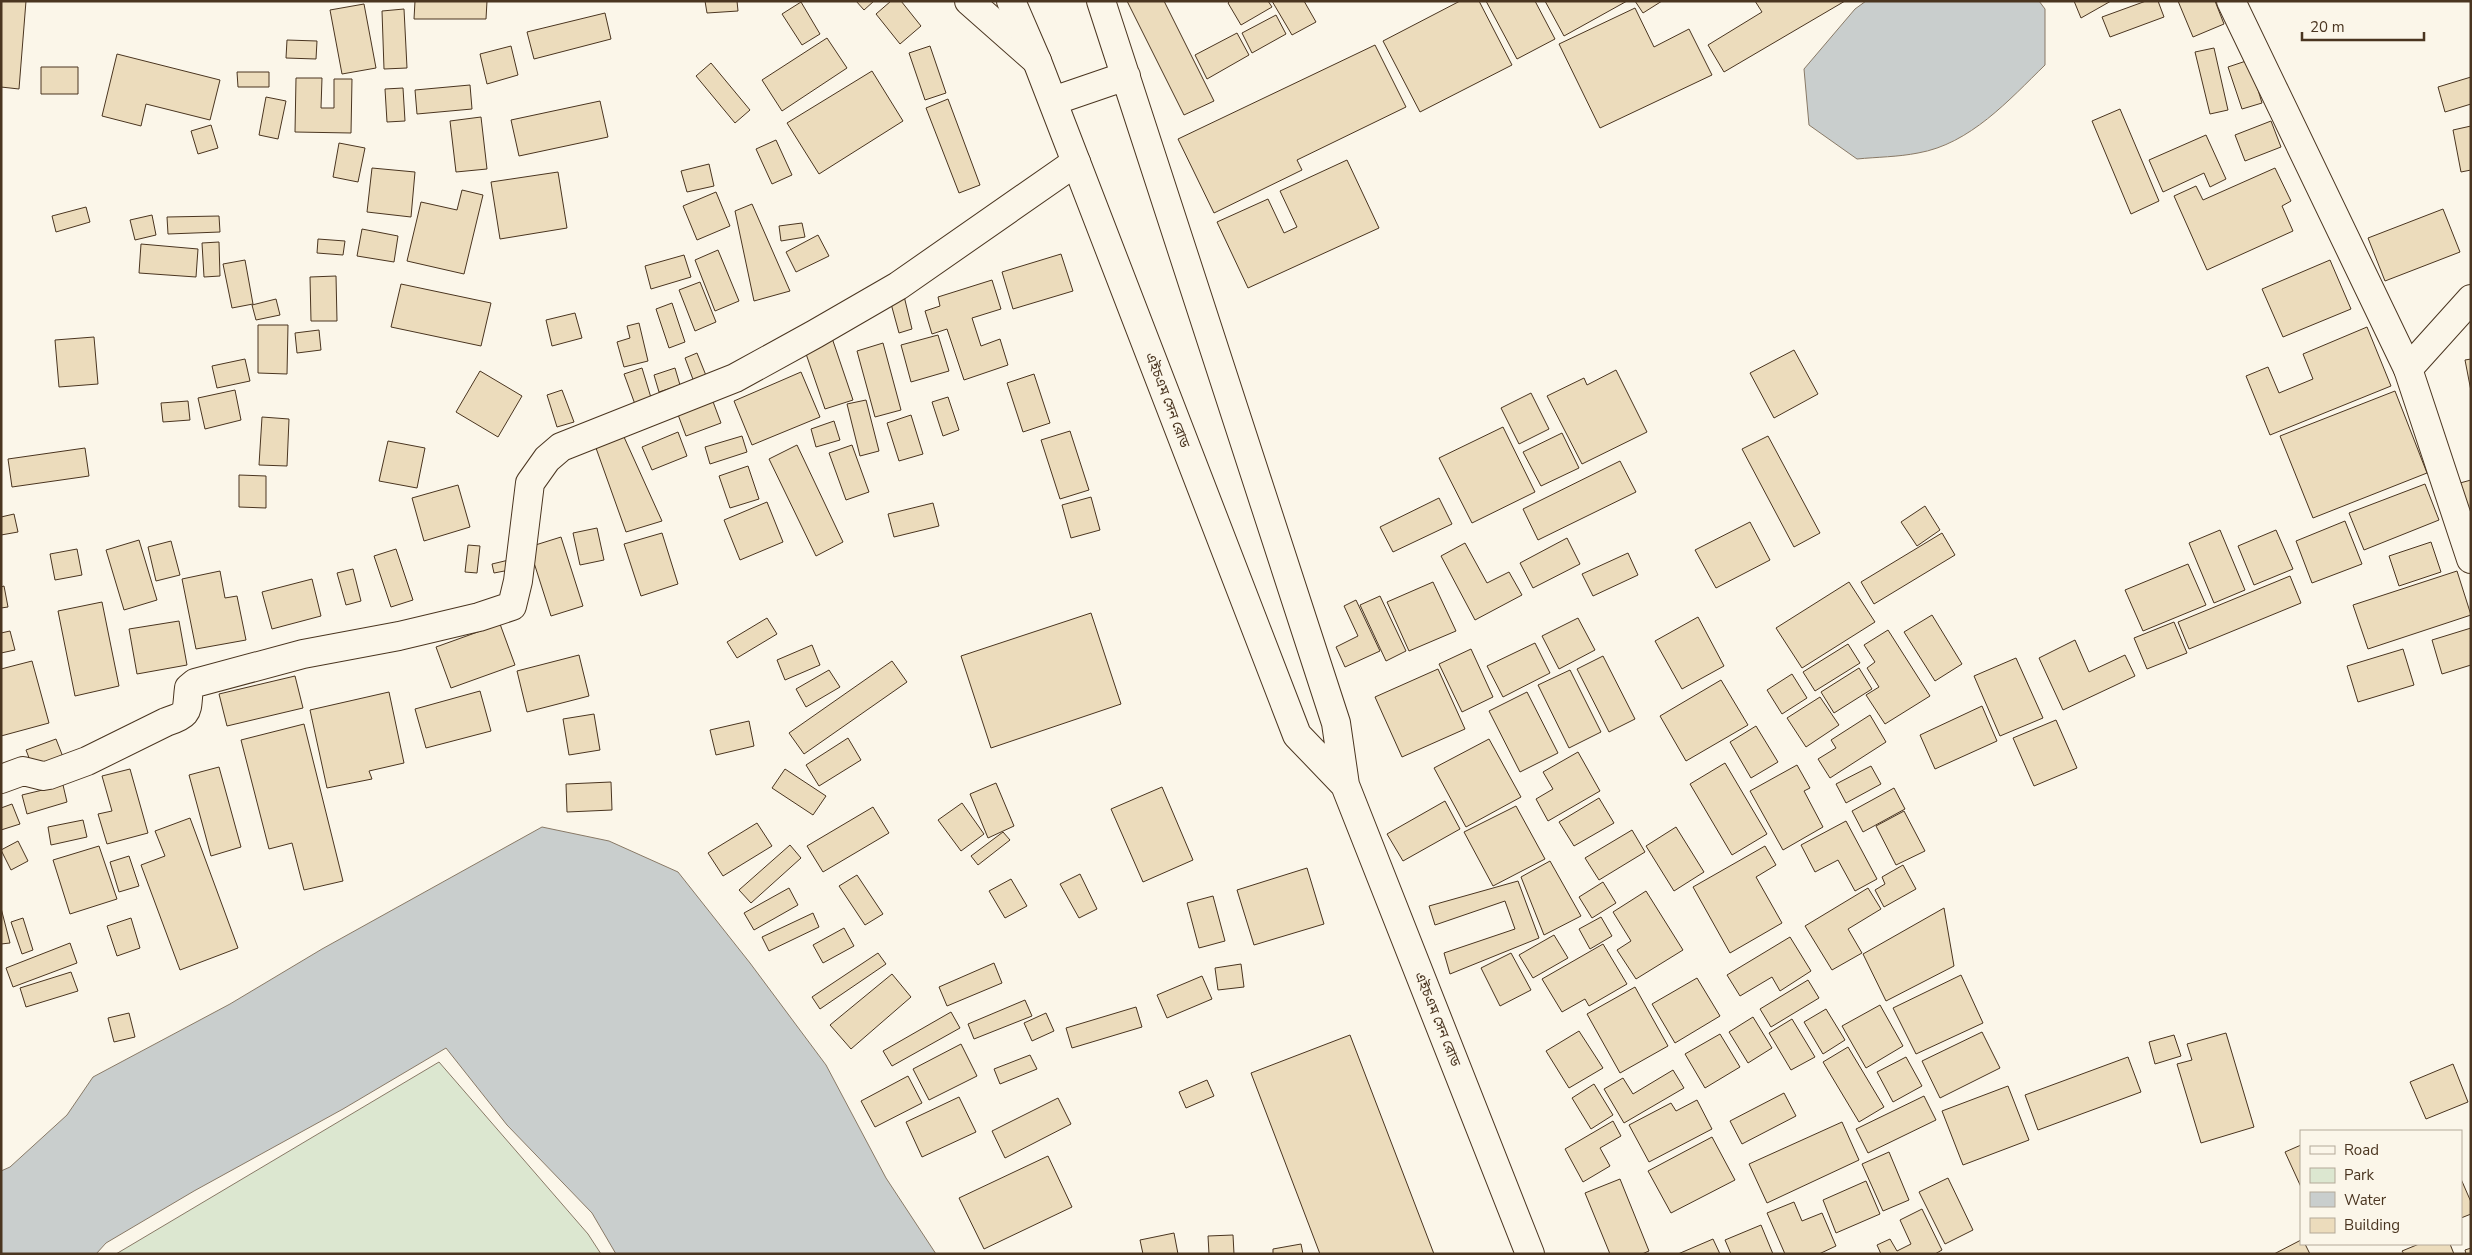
<svg xmlns="http://www.w3.org/2000/svg" width="2472" height="1255" font-family="'Nunito Sans','Noto Sans Bengali',sans-serif">
	<style>
		.green { fill: #dce7d0; stroke: #887966 }
		.water { fill: #c9cecd; stroke: #887966 }
		.building { fill: #ecdcbc; stroke: #4a3520 }
		.lines { fill: none; stroke-linecap: round; stroke-linejoin: round }
		.street-casing { stroke: #4a3520; stroke-width: 30 }
		.secondary-casing { stroke: #4a3520; stroke-width: 30 }
		.street { stroke: #fbf6e9; stroke-width: 28 }
		.secondary { stroke: #fbf6e9; stroke-width: 28 }
		.labels { text-anchor: middle; stroke-width: 4; stroke-linejoin: round; paint-order: stroke }
		.street-label { font-size: 14px; fill: #4a3520; stroke: #fbf6e9 }
	</style>
	<rect width="100%" height="100%" fill="#fbf6e9"/>
	<path class="green" d="M439,1062L588,1234L601,1254H116Z"/>
	<path class="water" d="M1866,1H2039L2045,9V65C2009,100 1970,144 1918,153C1898,157 1877,157 1857,159L1809,125L1804,69L1855,9Z
		M542,827L609,841L678,872L750,963L826,1065L886,1178L936,1254H616L592,1213L507,1125L446,1048L343,1109L194,1191L106,1243L96,1254H1V1171L10,1167L67,1115L93,1077L230,1004L322,949Z"/>
	<path class="building" d="M1,1H26L19,89L1,87Z
		M415,1H487L486,19H414Z
		M705,1H737L738,11L707,13Z
		M856,1H874L864,10Z
		M891,1H901L921,26L900,44L876,14Z
		M1127,1H1164L1214,101L1184,115Z
		M1230,1H1268L1272,7L1241,25L1228,3Z
		M1272,1H1304L1316,22L1292,35Z
		M1460,1H1479L1512,65L1420,112L1383,41Z
		M1486,1H1535L1555,39L1517,59Z
		M1545,1H1627L1564,36Z
		M1635,1H1662L1643,13Z
		M1755,1H1845L1724,72L1708,45L1762,12Z
		M2074,1H2111L2081,18Z
		M2146,1H2158L2164,17L2110,37L2102,17Z
		M2178,1H2215L2224,24L2193,37Z
		M801,2L820,34L802,45L782,14Z
		M364,4L376,68L342,74L330,10Z
		M1635,8L1654,47L1689,29L1712,75L1600,128L1559,44Z
		M404,9L407,68L384,69L382,11Z
		M605,13L611,39L534,59L527,32Z
		M1276,15L1286,34L1252,53L1242,33Z
		M1237,33L1249,55L1207,79L1195,55Z
		M827,38L847,68L782,111L762,80Z
		M287,40L317,41L316,59L286,58Z
		M1375,45L1406,107L1297,160L1302,170L1214,213L1178,139Z
		M511,46L518,75L487,84L480,54Z
		M930,46L946,93L925,100L909,53Z
		M2214,48L2228,110L2210,114L2195,52Z
		M117,54L220,80L210,120L146,104L141,126L102,116Z
		M2249,60L2262,103L2242,109L2228,67Z
		M711,63L750,110L735,123L696,76Z
		M41,67H78V94H41Z
		M872,71L903,121L819,174L787,123Z
		M237,72H269V87H238Z
		M2471,77V104L2445,112L2438,87Z
		M296,78H322L321,108H334V79H352L351,133L295,132Z
		M470,85L472,109L417,114L415,90Z
		M403,88L405,121L387,122L385,89Z
		M266,97L286,101L278,139L259,135Z
		M948,99L980,185L959,193L926,108Z
		M600,101L608,137L519,156L511,120Z
		M2120,109L2159,201L2131,214L2092,121Z
		M481,117L487,169L456,172L450,121Z
		M2271,121L2281,147L2245,161L2235,135Z
		M211,125L218,148L198,154L191,131Z
		M2471,126V170L2461,172L2453,130Z
		M2206,135L2226,179L2210,187L2204,173L2163,192L2149,160Z
		M776,140L792,175L772,184L756,149Z
		M339,143L365,148L358,182L333,177Z
		M1347,160L1379,228L1248,288L1217,222L1268,199L1284,233L1297,227L1280,191Z
		M709,164L714,186L687,192L681,171Z
		M372,168L415,172L411,217L367,212Z
		M2275,168L2291,201L2282,206L2293,231L2207,270L2174,196L2196,186L2203,200Z
		M558,172L567,228L500,239L491,182Z
		M462,190L483,195L464,274L407,261L421,202L457,210Z
		M716,192L730,226L697,240L683,206Z
		M752,204L790,291L754,301L735,211Z
		M86,207L90,222L56,232L52,216Z
		M2443,209L2460,252L2385,281L2368,238Z
		M152,215L156,235L135,240L130,220Z
		M219,216L220,232L168,234L167,217Z
		M802,223L805,237L781,241L779,226Z
		M362,229L398,236L394,262L357,256Z
		M818,235L829,256L796,272L786,252Z
		M318,239L345,241L343,255L317,253Z
		M219,242L220,276L204,277L202,243Z
		M141,244L198,249L196,277L139,273Z
		M718,250L739,301L715,311L695,260Z
		M1061,254L1073,291L1013,309L1002,272Z
		M684,255L691,277L651,289L645,266Z
		M245,260L253,304L232,308L223,264Z
		M2330,260L2351,309L2283,337L2262,289Z
		M336,276L337,321H311L310,277Z
		M992,280L1001,309L972,318L981,346L1000,339L1008,365L964,380L947,329L932,334L925,311L940,306L938,297Z
		M700,282L716,322L695,331L679,290Z
		M401,284L491,303L481,346L391,327Z
		M904,296L912,329L899,333L890,300Z
		M276,299L280,315L256,320L252,305Z
		M672,303L685,342L669,348L656,309Z
		M575,313L582,338L552,346L546,320Z
		M639,323L648,361L624,367L617,342L630,338L627,326Z
		M258,325H288L287,374L258,373Z
		M2367,327L2391,386L2270,435L2246,376L2268,367L2279,393L2313,379L2303,354Z
		M319,330L321,350L297,353L295,333Z
		M938,335L949,371L911,382L901,345Z
		M94,337L98,384L59,387L55,340Z
		M832,338L853,400L825,409L804,348Z
		M883,343L901,410L875,417L857,351Z
		M1794,350L1818,394L1774,418L1750,373Z
		M697,353L707,378L694,382L685,358Z
		M245,359L250,381L217,388L212,366Z
		M2471,359V391L2465,360Z
		M642,368L652,401L636,407L624,374Z
		M675,368L680,385L659,392L654,375Z
		M1616,370L1647,432L1582,464L1547,396L1584,378L1587,385Z
		M480,371L522,396L498,437L456,412Z
		M801,372L820,417L752,445L734,401Z
		M1034,374L1050,423L1023,432L1007,383Z
		M235,390L241,420L205,429L198,398Z
		M562,390L574,422L557,427L547,395Z
		M2395,391L2427,473L2313,518L2280,436Z
		M1531,393L1549,429L1519,444L1501,408Z
		M948,397L959,430L943,436L932,402Z
		M712,399L721,423L686,436L677,412Z
		M866,400L879,451L860,456L847,404Z
		M188,401L190,420L163,422L161,403Z
		M911,415L923,454L899,461L887,423Z
		M262,417L289,419L287,466L259,465Z
		M834,421L840,440L816,447L811,429Z
		M1503,427L1535,492L1472,523L1439,458Z
		M1070,431L1089,490L1060,499L1041,440Z
		M678,432L687,456L652,470L642,447Z
		M1562,433L1579,468L1541,486L1523,452Z
		M742,436L747,452L710,464L705,447Z
		M1768,436L1820,533L1794,547L1742,449Z
		M624,437L662,521L626,532L596,448Z
		M388,441L425,448L417,488L379,481Z
		M797,445L843,542L816,556L769,459Z
		M852,445L869,492L846,500L829,453Z
		M85,448L89,476L12,487L8,459Z
		M1620,461L1636,492L1538,540L1523,509Z
		M748,466L759,499L730,508L719,476Z
		M239,475L266,476V508L239,507Z
		M2471,480V522L2460,483Z
		M2425,484L2439,520L2364,550L2349,513Z
		M458,485L470,527L424,541L412,498Z
		M1091,497L1100,530L1071,538L1062,505Z
		M1439,498L1452,524L1393,552L1380,527Z
		M767,502L783,542L740,560L724,520Z
		M933,503L939,526L894,537L888,514Z
		M1925,506L1940,530L1917,546L1901,522Z
		M14,514L18,532L1,535V517Z
		M2345,521L2362,564L2312,583L2296,541Z
		M1750,522L1770,560L1716,588L1695,550Z
		M597,528L604,560L580,565L573,533Z
		M2220,530L2245,590L2214,603L2189,543Z
		M2276,530L2293,569L2254,585L2238,546Z
		M662,533L678,584L641,596L624,544Z
		M1942,533L1955,555L1874,604L1861,582Z
		M561,537L583,606L551,616L529,547Z
		M1567,538L1580,564L1533,588L1520,563Z
		M139,540L157,600L124,610L106,550Z
		M171,541L180,575L156,581L148,547Z
		M2431,542L2441,572L2399,586L2389,556Z
		M1465,543L1487,583L1509,572L1522,595L1475,620L1441,556Z
		M468,545L480,546L477,573L465,572Z
		M77,549L82,575L55,580L50,554Z
		M396,549L413,600L391,607L374,556Z
		M1628,553L1638,575L1593,596L1582,574Z
		M513,559L515,569L494,573L492,564Z
		M2188,564L2206,605L2143,631L2125,590Z
		M353,569L361,601L346,605L337,573Z
		M220,571L225,598L237,596L246,640L196,649L182,579Z
		M2457,571L2471,615L2368,649L2353,605Z
		M2290,576L2301,603L2189,649L2178,622Z
		M312,579L321,616L272,629L262,592Z
		M1433,582L1456,631L1409,651L1387,602Z
		M1849,582L1875,622L1802,668L1776,628Z
		M4,586L8,607L1,608V587Z
		M1380,596L1406,651L1386,661L1360,605Z
		M1356,600L1380,651L1345,667L1336,647L1358,636L1344,606Z
		M102,602L119,686L75,696L58,611Z
		M1091,613L1121,704L991,748L961,656Z
		M1932,615L1962,664L1935,681L1904,632Z
		M1698,617L1724,666L1682,689L1655,641Z
		M767,618L777,634L737,658L727,642Z
		M1578,618L1595,650L1559,669L1542,636Z
		M179,621L187,665L137,674L129,629Z
		M2174,622L2187,653L2147,669L2134,638Z
		M500,624L515,665L451,688L436,647Z
		M2471,628V665L2442,674L2432,640Z
		M1888,630L1930,696L1885,724L1866,695L1879,687L1867,668L1875,662L1864,645Z
		M10,631L15,650L1,653V633Z
		M2075,640L2089,672L2125,655L2135,676L2063,710L2039,658Z
		M1535,643L1550,673L1503,697L1487,666Z
		M1848,644L1860,663L1815,691L1803,672Z
		M812,645L820,665L785,680L777,660Z
		M1471,649L1493,697L1462,712L1439,664Z
		M2403,649L2414,685L2358,702L2347,666Z
		M579,655L589,696L527,712L517,671Z
		M1603,656L1635,719L1609,732L1577,669Z
		M2016,658L2043,718L2000,736L1974,676Z
		M32,661L49,723L1,736V669Z
		M892,661L907,682L804,754L789,733Z
		M1859,668L1872,689L1834,713L1821,692Z
		M1438,669L1465,729L1402,757L1375,697Z
		M829,670L840,687L806,707L796,689Z
		M1570,670L1601,732L1569,748L1538,685Z
		M1792,674L1807,698L1782,714L1767,690Z
		M295,676L303,708L227,726L219,694Z
		M1721,680L1748,725L1686,761L1660,716Z
		M480,691L491,731L426,748L415,709Z
		M389,692L404,763L369,771L372,779L327,788L310,710Z
		M1527,692L1558,753L1520,772L1489,711Z
		M1820,697L1839,725L1806,747L1787,718Z
		M1982,706L1997,741L1935,769L1920,735Z
		M594,714L600,750L569,755L563,719Z
		M1870,715L1886,742L1830,778L1818,759L1836,748L1831,740Z
		M2056,720L2077,768L2034,786L2013,738Z
		M749,721L754,746L716,755L710,730Z
		M304,724L343,881L304,890L292,843L269,849L241,740Z
		M1756,726L1778,762L1751,778L1730,742Z
		M848,738L861,760L819,786L806,765Z
		M56,739L63,757L33,768L26,750Z
		M1489,739L1521,797L1466,827L1434,768Z
		M1578,752L1600,791L1548,821L1536,799L1553,789L1543,772Z
		M1725,763L1767,834L1732,855L1690,784Z
		M1797,765L1810,788L1804,791L1823,827L1783,850L1750,791Z
		M1871,766L1881,784L1846,803L1836,784Z
		M219,767L241,847L211,856L189,775Z
		M130,769L148,833L107,844L98,814L112,811L102,776Z
		M785,769L826,796L813,815L772,788Z
		M611,782L612,810L567,812L566,784Z
		M996,783L1014,826L988,838L970,794Z
		M63,785L67,802L27,814L22,795Z
		M1162,787L1193,860L1143,882L1111,809Z
		M1894,788L1905,809L1863,832L1852,811Z
		M1599,798L1614,823L1574,846L1559,822Z
		M1445,801L1460,829L1403,861L1387,834Z
		M962,803L984,834L961,851L938,820Z
		M12,804L20,824L1,830V808Z
		M1516,806L1545,859L1493,886L1464,832Z
		M873,807L889,833L823,872L807,846Z
		M1904,811L1925,851L1896,865L1876,826Z
		M190,818L238,948L180,970L141,865L165,856L155,831Z
		M83,820L87,837L51,845L48,827Z
		M1846,821L1877,879L1855,891L1838,860L1815,872L1801,845Z
		M757,823L772,846L723,876L708,853Z
		M1676,827L1704,872L1674,891L1646,846Z
		M1632,830L1645,852L1599,880L1585,858Z
		M1003,832L1010,840L978,865L971,856Z
		M18,841L28,861L11,870L1,850Z
		M790,845L801,858L751,903L739,890Z
		M99,846L117,899L70,914L53,860Z
		M1765,846L1776,865L1756,877L1782,923L1730,953L1693,887Z
		M129,856L139,886L119,892L110,862Z
		M1550,861L1581,916L1544,935L1521,877Z
		M1903,865L1916,889L1884,907L1875,890L1885,884L1882,877Z
		M1307,868L1324,924L1254,945L1237,890Z
		M1080,874L1097,909L1079,918L1060,884Z
		M857,875L883,914L865,925L839,886Z
		M1011,879L1027,906L1005,918L989,891Z
		M1518,881L1539,938L1450,974L1444,953L1515,929L1505,901L1435,925L1429,906Z
		M1603,882L1616,903L1592,918L1579,897Z
		M789,888L798,905L754,930L744,913Z
		M1868,888L1881,909L1848,929L1862,953L1832,970L1805,926Z
		M1646,891L1683,950L1636,979L1617,950L1631,941L1613,912Z
		M1213,896L1225,941L1199,948L1187,903Z
		M1,908L10,943L1,944Z
		M1944,908L1954,966L1886,1001L1863,954Z
		M813,913L819,927L769,951L762,937Z
		M1601,917L1612,936L1590,949L1579,929Z
		M23,918L33,950L22,954L11,922Z
		M131,918L140,948L117,956L107,926Z
		M844,928L854,946L823,963L813,945Z
		M1554,935L1568,958L1533,978L1519,955Z
		M1790,937L1811,971L1780,991L1772,977L1740,996L1727,975Z
		M70,943L77,963L13,987L6,968Z
		M1603,944L1627,984L1589,1006L1585,999L1562,1012L1542,979Z
		M878,953L886,964L820,1009L812,997Z
		M1511,953L1531,990L1500,1006L1481,968Z
		M994,963L1002,983L947,1006L939,987Z
		M1241,964L1244,987L1218,990L1215,968Z
		M71,972L78,991L26,1007L20,988Z
		M892,974L911,997L851,1049L830,1025Z
		M1961,975L1983,1023L1916,1054L1893,1008Z
		M1202,976L1212,999L1167,1018L1157,995Z
		M1697,978L1720,1016L1675,1043L1652,1004Z
		M1808,980L1819,998L1771,1027L1760,1009Z
		M1635,987L1668,1046L1620,1073L1587,1014Z
		M1025,1000L1032,1016L974,1039L968,1024Z
		M1880,1005L1903,1046L1866,1068L1842,1026Z
		M1136,1007L1142,1027L1072,1048L1066,1028Z
		M1826,1009L1845,1040L1823,1054L1804,1022Z
		M951,1012L960,1028L892,1066L883,1051Z
		M129,1013L135,1037L114,1042L108,1018Z
		M1046,1013L1054,1031L1032,1041L1024,1023Z
		M1753,1017L1772,1048L1748,1063L1729,1032Z
		M1792,1019L1815,1057L1791,1070L1769,1033Z
		M1579,1031L1603,1068L1569,1088L1546,1051Z
		M1982,1032L2000,1068L1940,1098L1922,1061Z
		M2226,1033L2254,1127L2201,1143L2177,1064L2192,1060L2187,1044Z
		M1720,1034L1740,1067L1705,1088L1685,1054Z
		M1350,1035L1434,1254H1320L1251,1073Z
		M2174,1035L2181,1056L2155,1064L2149,1042Z
		M961,1044L977,1076L929,1100L913,1069Z
		M1848,1047L1884,1107L1859,1122L1823,1062Z
		M1030,1055L1037,1069L1000,1084L994,1069Z
		M1906,1057L1922,1086L1893,1102L1877,1072Z
		M2128,1057L2141,1092L2038,1130L2025,1095Z
		M2453,1064L2468,1102L2426,1119L2410,1082Z
		M1673,1070L1684,1088L1624,1123L1604,1089L1623,1078L1633,1094Z
		M908,1076L922,1103L875,1127L861,1101Z
		M1207,1080L1214,1096L1186,1108L1179,1092Z
		M1594,1084L1613,1115L1591,1129L1572,1098Z
		M2008,1086L2029,1140L1963,1165L1942,1111Z
		M1784,1093L1796,1116L1742,1144L1730,1121Z
		M1924,1096L1936,1120L1868,1153L1856,1129Z
		M959,1097L976,1132L922,1157L906,1122Z
		M1058,1098L1071,1124L1005,1158L992,1131Z
		M1697,1100L1712,1129L1649,1162L1629,1125L1671,1103L1676,1111Z
		M1613,1121L1621,1136L1600,1148L1610,1166L1583,1182L1565,1149Z
		M1842,1122L1859,1160L1767,1203L1749,1164Z
		M1712,1137L1735,1180L1671,1213L1648,1171Z
		M2301,1145V1187L2285,1152Z
		M1889,1152L1909,1200L1883,1211L1862,1164Z
		M1048,1156L1072,1207L984,1249L959,1198Z
		M1948,1178L1973,1230L1945,1244L1919,1192Z
		M1620,1179L1649,1251L1642,1254H1610L1585,1193Z
		M2461,1179L2471,1202V1214L2461,1218Z
		M1866,1181L1880,1214L1836,1233L1823,1200Z
		M1794,1202L1802,1221L1822,1213L1836,1246L1819,1254H1785L1767,1213Z
		M1922,1209L1942,1250L1935,1254H1881L1877,1245L1890,1239L1897,1251L1911,1244L1900,1220Z
		M1761,1225L1773,1254H1731L1725,1240Z
		M1174,1233L1178,1254H1143L1140,1240Z
		M1233,1235L1234,1254H1209L1208,1236Z
		M1713,1239L1720,1254H1678Z
		M2301,1240V1244H2305L2310,1254H2274Z
		M1301,1244L1303,1254H1273V1249Z
		M2419,1244H2450L2454,1254H2404L2402,1251Z
		M2471,1248V1254H2466L2465,1250Z"/>
	<g class="lines">
		<g class="street-casing">
			<path id="street" d="M969,1L1037,61
				M2408,369L2471,299
				M1,779L23,771L43,776L49,775L87,761L166,722C191,714 186,711 189,688L195,683L303,654L399,636L479,617L512,606L518,581L530,483L547,459L561,447L735,378L815,334L898,286L1076,162"/>
		</g>
		<g class="secondary-casing">
			<path id="secondary" d="M1011,1L1037,61L1297,735L1345,785
				M1101,1L1336,723L1345,785L1530,1254
				M2231,1L2408,369L2471,559
				M1053,101L1126,76"/>
		</g>
		<use href="#street" class="street"/>
		<use href="#secondary" class="secondary"/>
	</g>
	<g class="labels">
		<g class="street-label">
			<text transform="translate(1168 400) rotate(69)" y="5">এইচএম সেন রোড</text>
			<text transform="translate(1438 1019) rotate(68)" y="5">এইচএম সেন রোড</text>
		</g>
	</g>
	<rect width="2472" height="1255" fill="none" stroke="#4a3520" stroke-width="5"/>
	<rect x="2300" y="1130" width="162" height="115" fill="#fbf6e9" stroke="#b4a999"/>
	<rect x="2310" y="1146" width="25" height="8" fill="#fbf6e9" stroke="#b4a999"/>
	<text x="2344" y="1155" font-size="15" fill="#4a3520">Road</text>
	<rect x="2310" y="1168" width="25" height="15" fill="#dce7d0" stroke="#b4a999"/>
	<text x="2344" y="1180" font-size="15" fill="#4a3520">Park</text>
	<rect x="2310" y="1192" width="25" height="15" fill="#c9cecd" stroke="#b4a999"/>
	<text x="2344" y="1205" font-size="15" fill="#4a3520">Water</text>
	<rect x="2310" y="1218" width="25" height="15" fill="#ecdcbc" stroke="#b4a999"/>
	<text x="2344" y="1230" font-size="15" fill="#4a3520">Building</text>
	<path d="M2302 32v8h122v-8" fill="none" stroke="#4a3520" stroke-width="2.5"/>
	<text x="2310" y="32" font-size="15" fill="#4a3520" stroke="#fbf6e9" stroke-width="4" paint-order="stroke">20 m</text>
</svg>
